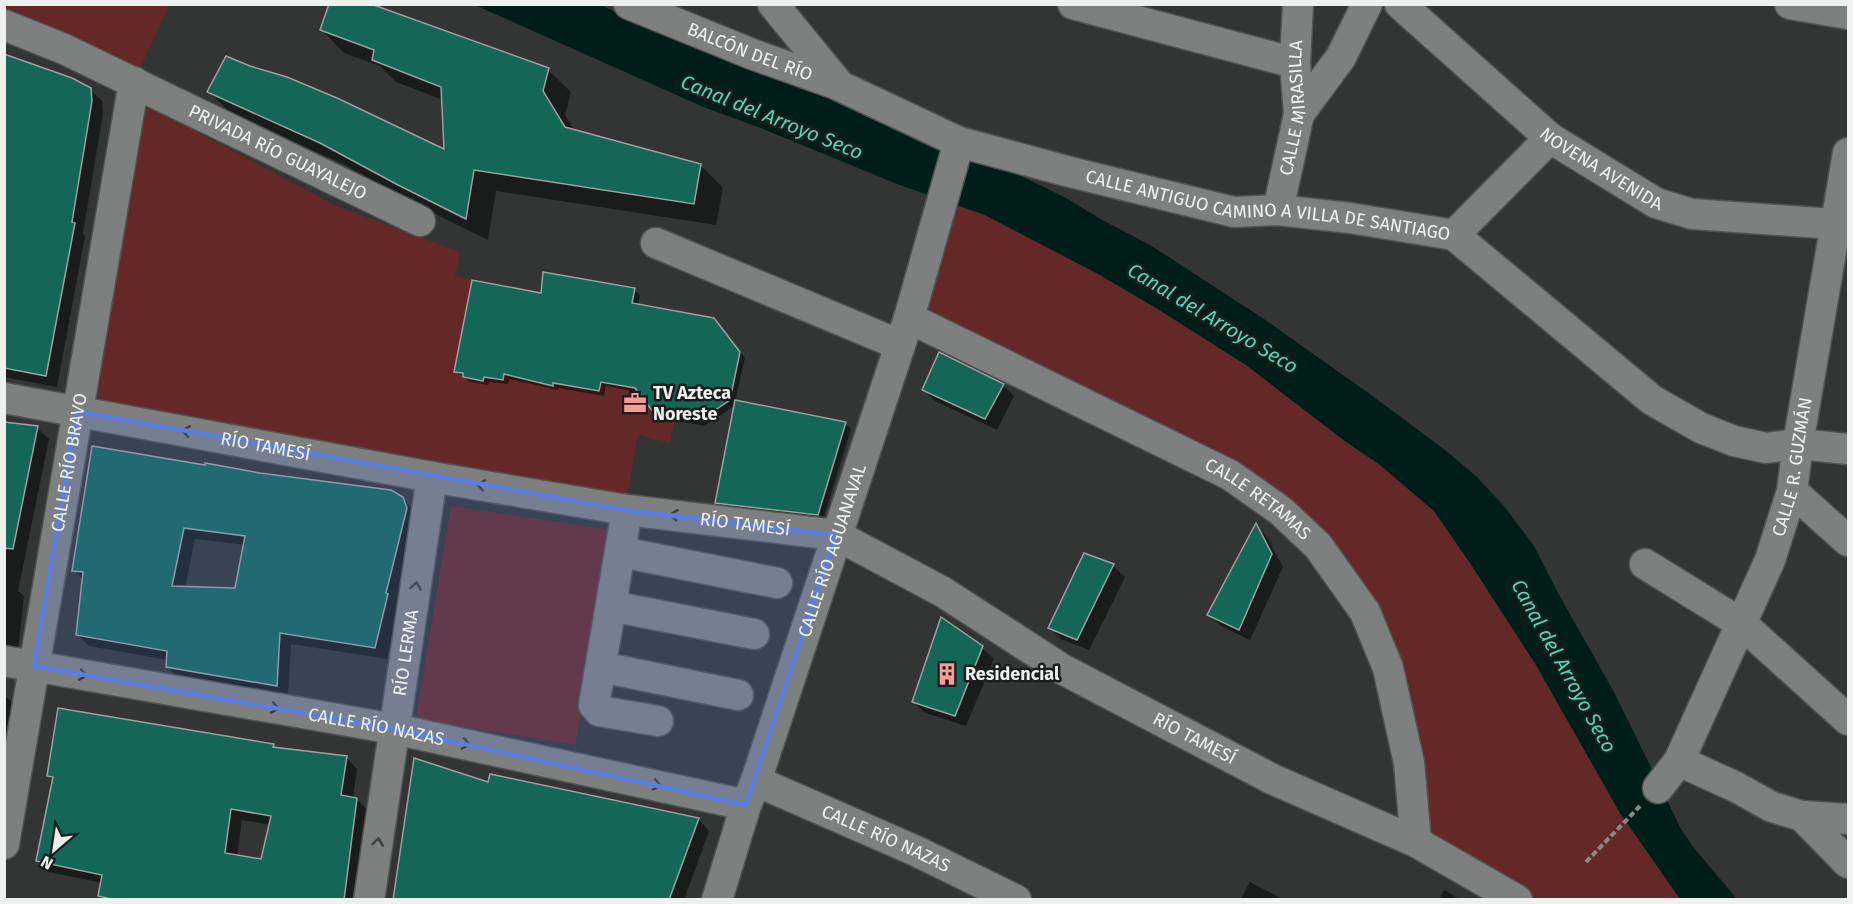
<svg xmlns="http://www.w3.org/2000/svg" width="1853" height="904" font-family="'Fira Sans',sans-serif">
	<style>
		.green { fill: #652829 }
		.water { fill: #001e17 }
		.shadow { fill: #0007; fill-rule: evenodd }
		.building { fill: #146656; stroke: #9da09f; stroke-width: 1.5; fill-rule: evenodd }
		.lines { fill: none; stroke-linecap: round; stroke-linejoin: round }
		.minor-casing { stroke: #515352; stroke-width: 33 }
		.path { stroke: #868988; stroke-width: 4; stroke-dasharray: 6 3; stroke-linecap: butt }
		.minor { stroke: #7d807f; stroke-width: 30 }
		.oneway { stroke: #3d3f3e }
		.marked { fill: #5c7fdf; fill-opacity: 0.2; stroke: #5c7fdf; stroke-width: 4.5; stroke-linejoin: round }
		.labels { text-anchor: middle; stroke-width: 5; stroke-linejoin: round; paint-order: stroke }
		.street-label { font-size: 18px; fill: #eff0f0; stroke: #1b1c1b }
		.poi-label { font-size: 18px; font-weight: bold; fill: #eff0f0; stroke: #1b1c1b; text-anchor: start }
		.water-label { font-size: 20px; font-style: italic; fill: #4adabc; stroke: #1b1c1b }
	</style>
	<rect width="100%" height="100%" fill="#323534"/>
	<path class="green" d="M5,5H169L134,82L5,26Z
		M152,108L337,206L460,252L455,276L472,280L455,371L463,373V377L482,381L484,377L504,374L552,385L554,378L586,384L585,389L599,391L601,382L635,388L654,413L675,417L670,443L638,435L627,494L98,402L113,257L139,111Z
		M943,200L985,215L1098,274L1156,308L1246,365L1342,439L1380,465L1434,511L1470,563L1536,666L1620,813L1680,899H1517L1416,842L1388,668L1281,511L909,318Z
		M451,506L619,531L575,745L416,719Z"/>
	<path class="water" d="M475,5H600L677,39L824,94L1017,174L1066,198L1104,221L1150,245L1261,317L1367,392L1445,450L1476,476L1504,506L1534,546L1558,593L1615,694L1681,829L1694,848L1737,899H1680L1620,813L1536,665L1470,563L1434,511L1380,465L1342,439L1246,365L1156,308L1098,274L985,215L897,184L763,129L701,106Z"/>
	<path class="shadow" d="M322,30L548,70L571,92L565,115L575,131L700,165L723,188L716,225L496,191L488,240L423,208L345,165L231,114L209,91L445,152L443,100L396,82L380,66L344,53Z
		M4,56L90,90L102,101L103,114L83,233L85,236L57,387L4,377Z
		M634,290L640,295L638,305L719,326L745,358L735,402L845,423L851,429L823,520L722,508L716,503L735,405L705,426L661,418L641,393L606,386L604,396L558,388V390L509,379L508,384L490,382L488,385L470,382L456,371L542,294Z
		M1003,385L1014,396L997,430L935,401L924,390Z
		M4,424L37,428L49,439L18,591L24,596L18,651L4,649Z
		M94,447L402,498L414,510L418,520L397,605L399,606L387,659L291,644L288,697L179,678L167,667L168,660L89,646L77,634L83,580L74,570ZM195,539L245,545L236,590L185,588Z
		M1256,526L1267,537L1283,567L1250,640L1221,626L1209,614Z
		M1113,566L1125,577L1089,650L1061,639L1050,627Z
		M942,619L982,648L994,659L966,726L925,713L913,702Z
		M4,695L14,704L4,779Z
		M273,746L276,749L346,757L357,769L353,799H357L368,811L357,900H104L100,895L102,883L49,872L37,861L54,781L49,776ZM242,820L271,825L262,861L237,856Z
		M489,784L698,819L709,831L684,900H394Z
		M1250,882L1277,896L1281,900H1240Z
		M1444,890L1461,900H1439Z"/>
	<path class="building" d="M329,4H371L549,68L543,91L565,127L701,164L694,204L474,170L466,219L398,185L320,143L207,92L226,56L250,66L287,77L337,98L444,149L441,87L372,60L374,50L320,30Z
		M4,54L72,78L91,88L92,101L72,222L75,223L46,376L4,368Z
		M543,272L635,288L632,303L714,318L740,352L730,400L699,421L654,413L635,388L601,382L599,391L553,383V386L504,374L503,380L484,377L483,381L463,377V373L454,372L472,280L541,293Z
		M939,352L1004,384L985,419L922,390Z
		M735,400L846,422L818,515L715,503Z
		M4,422L38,426L13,549L4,548Z
		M92,446L205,465V463L260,473L391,490L403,497L407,508L386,593L388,594L375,648L280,633L277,686L166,667L167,651L76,635L83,572L72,571ZM184,528L245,536L235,588L172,586Z
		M1256,523L1272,554L1239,630L1207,615Z
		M1084,553L1114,564L1077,640L1048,628Z
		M941,617L983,646L955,716L912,702Z
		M58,708L274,744L273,747L347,756L341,795L357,798L344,900H116L98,896L102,875L36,861L53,777L47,776ZM231,809L271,816L261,859L225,853Z
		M414,758L488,782L490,774L699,818L669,900H393Z"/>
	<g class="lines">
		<g class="minor-casing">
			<g id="minor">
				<path id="s1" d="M629,4L752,54L839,85"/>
				<path id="s2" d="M773,4L840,86L959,142L1070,172L1234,212L1278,210L1350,218L1454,235L1652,400L1701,428L1734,441L1766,448L1798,444L1848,449"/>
				<path d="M1073,4L1295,63"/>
				<path id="s3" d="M1400,4L1550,138L1656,203L1692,214L1848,225"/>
				<path d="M1790,4L1848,14"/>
				<path id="s4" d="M4,25L64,49L420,221"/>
				<path d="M1299,114L1341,57L1367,4"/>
				<path id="s5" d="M1278,210L1299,114L1295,63L1298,4"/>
				<path d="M1454,235L1550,138"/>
				<path d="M656,243L900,345"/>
				<path id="s6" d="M909,318L1230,475L1281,511L1318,546L1365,612L1388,668L1409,763L1416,842"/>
				<path id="s7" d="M4,398L432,477L627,510L836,535L943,592L1062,669L1272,779L1416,842L1517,900"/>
				<path d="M1792,491L1848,541"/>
				<path d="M627,510L594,705L599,711L658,721"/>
				<path d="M621,552L777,583"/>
				<path d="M1645,564L1742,624L1848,720"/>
				<path d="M611,606L754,634"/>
				<path id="s8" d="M4,661L394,729L746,805"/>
				<path d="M601,667L738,695"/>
				<path d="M1679,761L1736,787L1772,807L1802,816L1848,819"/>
				<path id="s9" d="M756,781L916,851L1016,900"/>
				<path id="s10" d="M1658,788L1679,761L1770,560L1792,491L1798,444L1848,153"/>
				<path d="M1802,816L1848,863"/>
				<path id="s11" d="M4,844L134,82"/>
				<path id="s12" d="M369,900L432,477"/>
				<path id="s13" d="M717,900L746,805L756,781L909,318L959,142"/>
			</g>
		</g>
		<path class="path" d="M1586,862L1640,806"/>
		<use href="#minor" class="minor"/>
	</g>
	<defs><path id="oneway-chevron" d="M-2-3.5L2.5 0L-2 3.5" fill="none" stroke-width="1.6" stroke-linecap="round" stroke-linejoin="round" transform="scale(1.5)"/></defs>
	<g class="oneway">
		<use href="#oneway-chevron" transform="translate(186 431) rotate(-170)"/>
		<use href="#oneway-chevron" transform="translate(481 485) rotate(-170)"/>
		<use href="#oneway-chevron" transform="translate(674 515) rotate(-173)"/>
		<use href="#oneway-chevron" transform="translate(416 586) rotate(-81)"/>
		<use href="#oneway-chevron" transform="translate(83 675) rotate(10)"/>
		<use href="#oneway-chevron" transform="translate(275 708) rotate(10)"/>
		<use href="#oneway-chevron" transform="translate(466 744) rotate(12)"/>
		<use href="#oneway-chevron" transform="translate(657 785) rotate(12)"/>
		<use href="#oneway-chevron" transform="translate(378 842) rotate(-82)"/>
	</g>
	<path class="marked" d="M77,411L627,510L836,535L746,805L394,729L34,666Z"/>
	<defs>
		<g id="office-bare" transform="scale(1.8)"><path d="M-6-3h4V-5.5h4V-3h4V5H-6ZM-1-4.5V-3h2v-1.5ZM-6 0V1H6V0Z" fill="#f59b98" stroke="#1b1c1b" stroke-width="2.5" paint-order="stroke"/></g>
		<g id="building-bare" transform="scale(1.8)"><path d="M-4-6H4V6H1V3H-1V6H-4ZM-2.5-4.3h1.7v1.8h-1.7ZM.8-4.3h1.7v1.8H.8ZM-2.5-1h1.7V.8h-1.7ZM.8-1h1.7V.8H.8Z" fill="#f59b98" stroke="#1b1c1b" stroke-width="2.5" paint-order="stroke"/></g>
	</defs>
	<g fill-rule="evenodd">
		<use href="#office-bare" x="635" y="403"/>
		<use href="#building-bare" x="947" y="674"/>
	</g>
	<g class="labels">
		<g class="street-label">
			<text dy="6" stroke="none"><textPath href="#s1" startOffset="130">BALCÓN DEL RÍO</textPath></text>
			<text dy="6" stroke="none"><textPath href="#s5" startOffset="104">CALLE MIRASILLA</textPath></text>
			<text dy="6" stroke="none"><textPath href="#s4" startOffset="302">PRIVADA RÍO GUAYALEJO</textPath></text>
			<text dy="6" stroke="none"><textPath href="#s3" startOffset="261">NOVENA AVENIDA</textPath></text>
			<text dy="6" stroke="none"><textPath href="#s2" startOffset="554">CALLE ANTIGUO CAMINO A VILLA DE SANTIAGO</textPath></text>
			<text dy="6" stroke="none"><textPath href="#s7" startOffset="266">RÍO TAMESÍ</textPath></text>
			<text dy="6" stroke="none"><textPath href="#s11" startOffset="387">CALLE RÍO BRAVO</textPath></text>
			<text dy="6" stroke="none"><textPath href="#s10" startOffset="351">CALLE R. GUZMÁN</textPath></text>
			<text dy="6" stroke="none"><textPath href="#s6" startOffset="394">CALLE RETAMAS</textPath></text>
			<text dy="6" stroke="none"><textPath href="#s7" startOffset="752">RÍO TAMESÍ</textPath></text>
			<text dy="6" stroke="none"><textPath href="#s13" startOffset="368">CALLE RÍO AGUANAVAL</textPath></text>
			<text dy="6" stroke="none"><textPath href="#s12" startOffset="250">RÍO LERMA</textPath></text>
			<text dy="6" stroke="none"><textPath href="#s8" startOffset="378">CALLE RÍO NAZAS</textPath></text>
			<text dy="6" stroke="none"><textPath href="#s7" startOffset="1256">RÍO TAMESÍ</textPath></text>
			<text dy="6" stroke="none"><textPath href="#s9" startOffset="142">CALLE RÍO NAZAS</textPath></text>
		</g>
		<g class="poi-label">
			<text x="653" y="399">TV Azteca<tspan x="653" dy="21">Noreste</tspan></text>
			<text x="965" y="680">Residencial</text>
		</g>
		<g class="water-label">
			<text transform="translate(772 117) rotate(22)" y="7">Canal del Arroyo Seco</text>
			<text transform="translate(1213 318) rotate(31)" y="7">Canal del Arroyo Seco</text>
			<text transform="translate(1564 666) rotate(61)" y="7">Canal del Arroyo Seco</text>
		</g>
	</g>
	<rect width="1853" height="904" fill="none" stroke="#eff0f0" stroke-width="12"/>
	<g transform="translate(54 850) rotate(209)" stroke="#1b1c1b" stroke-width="4.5" paint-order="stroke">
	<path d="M0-4.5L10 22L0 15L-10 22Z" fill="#eff0f0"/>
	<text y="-9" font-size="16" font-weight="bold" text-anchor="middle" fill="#eff0f0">N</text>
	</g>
</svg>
